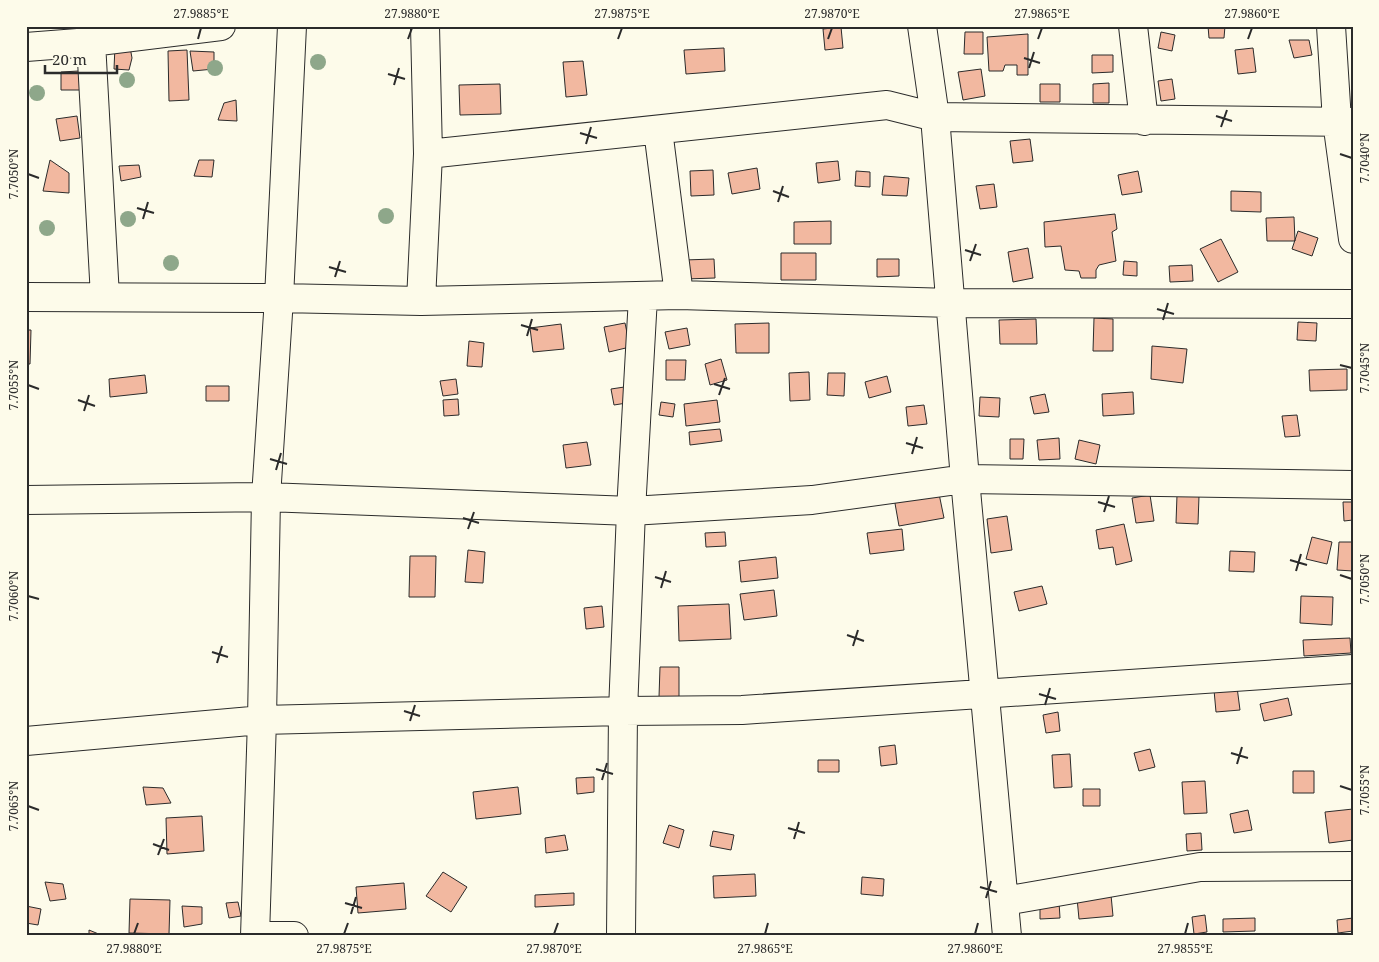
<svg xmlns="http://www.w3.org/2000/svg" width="1379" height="962" font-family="'Noto Serif',serif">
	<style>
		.building { fill: #f2b8a0; stroke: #2b2b2b }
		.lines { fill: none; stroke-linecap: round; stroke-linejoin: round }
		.minor-casing { stroke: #2b2b2b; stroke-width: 30 }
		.minor { stroke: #fdfbea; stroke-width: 28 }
		.tree { fill: #8ea78a }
		.ticks { fill: none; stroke: #2b2b2b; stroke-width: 2 }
		.neatline { fill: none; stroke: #2b2b2b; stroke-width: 2 }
		.ticks-label { font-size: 12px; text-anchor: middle; fill: #2b2b2b }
	</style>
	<rect width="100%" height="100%" fill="#fdfbea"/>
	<path class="building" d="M1208,26H1225L1224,38H1209Z
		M841,27L843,48L825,50L823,29Z
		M965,32H983V54H964Z
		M1161,32L1175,35L1172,51L1158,48Z
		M1028,34V75H1017V65H1005L1003,71H989L987,37Z
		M1289,40H1309L1312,55L1294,58Z
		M115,46L130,47L132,58L129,70L114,69Z
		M724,48L725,71L686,74L684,50Z
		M1253,48L1256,72L1238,74L1235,50Z
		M187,50L189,100L169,101L168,51Z
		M190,51L214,52V69L193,71Z
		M1092,55H1113V72L1092,73Z
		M583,61L587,95L566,97L563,62Z
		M981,69L985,96L963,100L958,72Z
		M79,71L80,90H61V72Z
		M1172,79L1175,99L1161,101L1158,81Z
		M1109,83V103H1093V84Z
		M500,84L501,114L460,115L459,85Z
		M1040,84H1060V102H1040Z
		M236,100L237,121L218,120L224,103Z
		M77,116L80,138L60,141L56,119Z
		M1030,139L1033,161L1013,163L1010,141Z
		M50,160L69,173V193L43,191Z
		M199,160H214L212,177L194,176Z
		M838,161L840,180L818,183L816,163Z
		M139,165L141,177L121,181L119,166Z
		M757,168L760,189L732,194L728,173Z
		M713,170L714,195L691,196L690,171Z
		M856,171L870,172V187L855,186Z
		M1138,171L1142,192L1122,195L1118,175Z
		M884,176L909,178L907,196L882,195Z
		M994,184L997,207L980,209L976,186Z
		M1231,191L1261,192V212L1231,211Z
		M1115,214L1117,229L1112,232L1116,261L1099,265L1096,270V278H1081L1079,271L1065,270L1061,246L1045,247L1044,222Z
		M1294,217L1295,241H1267L1266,218Z
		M831,221V244H794V222Z
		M1298,231L1318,238L1312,256L1292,249Z
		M1221,239L1238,272L1218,282L1200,249Z
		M1028,248L1033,278L1013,282L1008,252Z
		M781,253H816V280H781Z
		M714,259L715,278L685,279L684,260Z
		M877,259H899V276L877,277Z
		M1124,261L1137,262V276L1123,275Z
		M1192,265L1193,281L1170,282L1169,266Z
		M1094,318L1113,319V351H1093Z
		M1036,319L1037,344H1000L999,320Z
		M1298,322L1317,323L1316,341L1297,340Z
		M625,323L630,347L609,352L604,327Z
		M769,323V353H736L735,324Z
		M561,324L564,349L533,352L530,328Z
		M687,328L690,345L669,349L665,332Z
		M26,330H31L30,364H26Z
		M469,341L484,343L482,367L467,366Z
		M1152,346L1187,349L1183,383L1151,379Z
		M721,359L727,380L710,385L705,364Z
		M666,360H686L685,380H666Z
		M1347,369V390L1310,391L1309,370Z
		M809,372L810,400L790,401L789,373Z
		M828,373H845L844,396L827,395Z
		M145,375L147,393L110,397L109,379Z
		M887,376L891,392L869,398L865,382Z
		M456,379L458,394L443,396L440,381Z
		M206,386H229V401H206Z
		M631,386L633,402L614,405L611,389Z
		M1133,392L1134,414L1103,416L1102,394Z
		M1045,394L1049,412L1034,414L1030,397Z
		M980,397L1000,398L999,417L979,416Z
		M458,399L459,415L444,416L443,400Z
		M717,400L720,422L686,426L684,404Z
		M661,402L675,404L673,417L659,415Z
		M924,405L927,424L908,426L906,407Z
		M1297,415L1300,436L1285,437L1282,416Z
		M720,429L722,441L690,445L689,432Z
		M1059,438L1060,459L1039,460L1037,440Z
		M1010,439H1024L1023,459H1010Z
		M1079,440L1100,445L1096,464L1075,459Z
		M587,442L591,465L566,468L563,445Z
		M937,484L944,518L899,526L893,492Z
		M1150,495L1154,521L1136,523L1132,498Z
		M1177,495L1199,496L1198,524L1176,523Z
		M1343,502H1353V520L1344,521Z
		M1007,516L1012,550L991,553L987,519Z
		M1124,524L1132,561L1116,565L1113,547L1099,549L1096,530Z
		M902,529L904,550L870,554L867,533Z
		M725,532L726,546L706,547L705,533Z
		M1312,537L1332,542L1327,564L1306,559Z
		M1339,542H1353V571L1337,570Z
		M468,550L485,552L483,583L465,582Z
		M1230,551L1255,552L1254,572L1229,571Z
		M410,556H436L435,597H409Z
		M776,557L778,578L741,582L739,561Z
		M1042,586L1047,604L1019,611L1014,592Z
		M774,590L777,616L744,620L740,594Z
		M1301,596L1333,597L1332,625L1300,623Z
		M729,604L731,639L679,641L678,606Z
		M602,606L604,627L586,629L584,608Z
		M1350,638L1351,653L1304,656L1303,640Z
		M660,667H679V698L659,697Z
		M1237,687L1240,710L1216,712L1214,690Z
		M1288,698L1292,715L1264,721L1260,704Z
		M1058,712L1060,731L1046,733L1043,715Z
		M895,745L897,764L881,766L879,747Z
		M1150,749L1155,767L1139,771L1134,753Z
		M1070,754L1072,787L1054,788L1052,755Z
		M818,760H839V772H818Z
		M1293,771H1314V793H1293Z
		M594,777V792L577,794L576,778Z
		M1205,781L1207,813L1184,814L1182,782Z
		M143,787L163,788L171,803L146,805Z
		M518,787L521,814L476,819L473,792Z
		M1083,789H1100V806H1083Z
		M1353,809V840L1329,843L1325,812Z
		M1248,810L1252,830L1234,833L1230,814Z
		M202,816L204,851L167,854L166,818Z
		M669,825L684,830L679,848L663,843Z
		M713,831L734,835L731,850L710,846Z
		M1201,833L1202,850L1187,851L1186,834Z
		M565,835L568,850L546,853L545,838Z
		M443,872L467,887L451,912L426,896Z
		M755,874L756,896L714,898L713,876Z
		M862,877L884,879L883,896L861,894Z
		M45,882L63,884L66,899L50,901Z
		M404,883L406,909L358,913L356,887Z
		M574,893V905L535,907V895Z
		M1111,895L1113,916L1079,919L1077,898Z
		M130,899L170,900L169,934L129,933Z
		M238,902L241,916L229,918L226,903Z
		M1040,902H1059L1060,918L1040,919Z
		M26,906L41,909L38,925L26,923Z
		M182,906L202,907V924L184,927Z
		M1205,915L1207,932L1194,934L1192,917Z
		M1255,918V931L1223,932V919Z
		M1353,918V931L1338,933L1337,920Z
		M89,930L101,935V936H89Z"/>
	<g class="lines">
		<g class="minor-casing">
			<path id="minor" d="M922,26L935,117L965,479L1007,936
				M1133,26L1144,121
				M1331,26L1337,121L1353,239
				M91,42L105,297
				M26,47L91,42L221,26
				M658,130L679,295
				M428,154L887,105L935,117L1353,122
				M26,297L279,298L421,301L679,295L951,303L1353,304
				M421,301L428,154L425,26
				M26,500L266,497L631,511L812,500L965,479L1353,485
				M26,741L262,720L623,711L742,710L1353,669
				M1004,901L1200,867L1353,866
				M255,936L262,720L266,497L279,298L292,26
				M255,936H294
				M621,936L623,711L631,511L643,297"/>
		</g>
		<use href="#minor" class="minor"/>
	</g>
	<g class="tree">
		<circle cx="318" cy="62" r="8"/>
		<circle cx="215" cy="68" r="8"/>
		<circle cx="127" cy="80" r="8"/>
		<circle cx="37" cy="93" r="8"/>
		<circle cx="386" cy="216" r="8"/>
		<circle cx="128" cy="219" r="8"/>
		<circle cx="47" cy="228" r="8"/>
		<circle cx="171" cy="263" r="8"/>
	</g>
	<path class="ticks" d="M198,39L201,28M408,39L412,28M618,39L622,28M828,39L832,28M1038,39L1042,28M1248,39L1252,28M1024,58L1040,63M1029,68L1034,52M388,74L405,79M394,85L399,68M1216,116L1232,121M1221,127L1227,110M580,133L597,138M586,144L591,127M1340,154L1352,158M28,174L39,178M773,191L789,197M778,202L783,186M137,208L154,213M143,219L148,202M965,250L981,255M970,261L976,244M329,267L346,272M335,277L340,261M1157,309L1174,314M1163,320L1168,303M521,325L538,330M527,336L532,319M1340,365L1352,368M714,384L730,389M28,385L39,389M719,395L725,378M78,400L95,406M84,411L89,395M906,443L923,448M912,454L917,437M270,459L287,464M276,470L281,453M1098,502L1115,507M1104,512L1109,496M463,518L479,523M468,529L474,512M1290,560L1307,565M1296,571L1301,554M1340,575L1352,579M655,577L671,582M661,588L666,571M28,596L39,599M847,635L864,641M853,646L858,630M212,652L228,657M217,663L222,646M1039,694L1056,699M1045,705L1050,688M404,711L420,716M410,721L415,705M1231,753L1248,758M1237,764L1242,747M596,769L613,774M602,780L607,763M1340,786L1352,790M28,806L39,810M788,828L805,833M794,839L799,822M153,844L169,850M158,855L164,839M980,887L997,892M986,898L991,881M345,903L362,908M351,914L356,897M134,934L138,923M344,934L348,923M554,934L558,923M765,934L768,923M975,934L978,923M1185,934L1188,923"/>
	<rect width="1379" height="962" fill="none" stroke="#fdfbea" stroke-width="55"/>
	<path d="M45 65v8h72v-8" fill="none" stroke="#2b2b2b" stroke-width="2.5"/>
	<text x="52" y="65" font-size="15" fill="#2b2b2b" stroke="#fdfbea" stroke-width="4" paint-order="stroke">20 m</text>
	<rect x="28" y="28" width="1324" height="906" class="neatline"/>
	<g class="ticks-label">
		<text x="201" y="18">27.9885°E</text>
		<text x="412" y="18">27.9880°E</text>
		<text x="622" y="18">27.9875°E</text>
		<text x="832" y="18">27.9870°E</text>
		<text x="1042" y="18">27.9865°E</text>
		<text x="1252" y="18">27.9860°E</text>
		<text transform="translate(1365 158) rotate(-90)" y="4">7.7040°N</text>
		<text transform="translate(14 174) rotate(-90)" y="4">7.7050°N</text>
		<text transform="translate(1365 368) rotate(-90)" y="4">7.7045°N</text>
		<text transform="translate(14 385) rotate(-90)" y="4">7.7055°N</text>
		<text transform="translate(1365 579) rotate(-90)" y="4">7.7050°N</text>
		<text transform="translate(14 596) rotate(-90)" y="4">7.7060°N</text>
		<text transform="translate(1365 790) rotate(-90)" y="4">7.7055°N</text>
		<text transform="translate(14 806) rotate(-90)" y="4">7.7065°N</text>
		<text x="134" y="953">27.9880°E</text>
		<text x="344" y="953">27.9875°E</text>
		<text x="554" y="953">27.9870°E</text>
		<text x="765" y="953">27.9865°E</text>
		<text x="975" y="953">27.9860°E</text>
		<text x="1185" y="953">27.9855°E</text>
	</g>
</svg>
